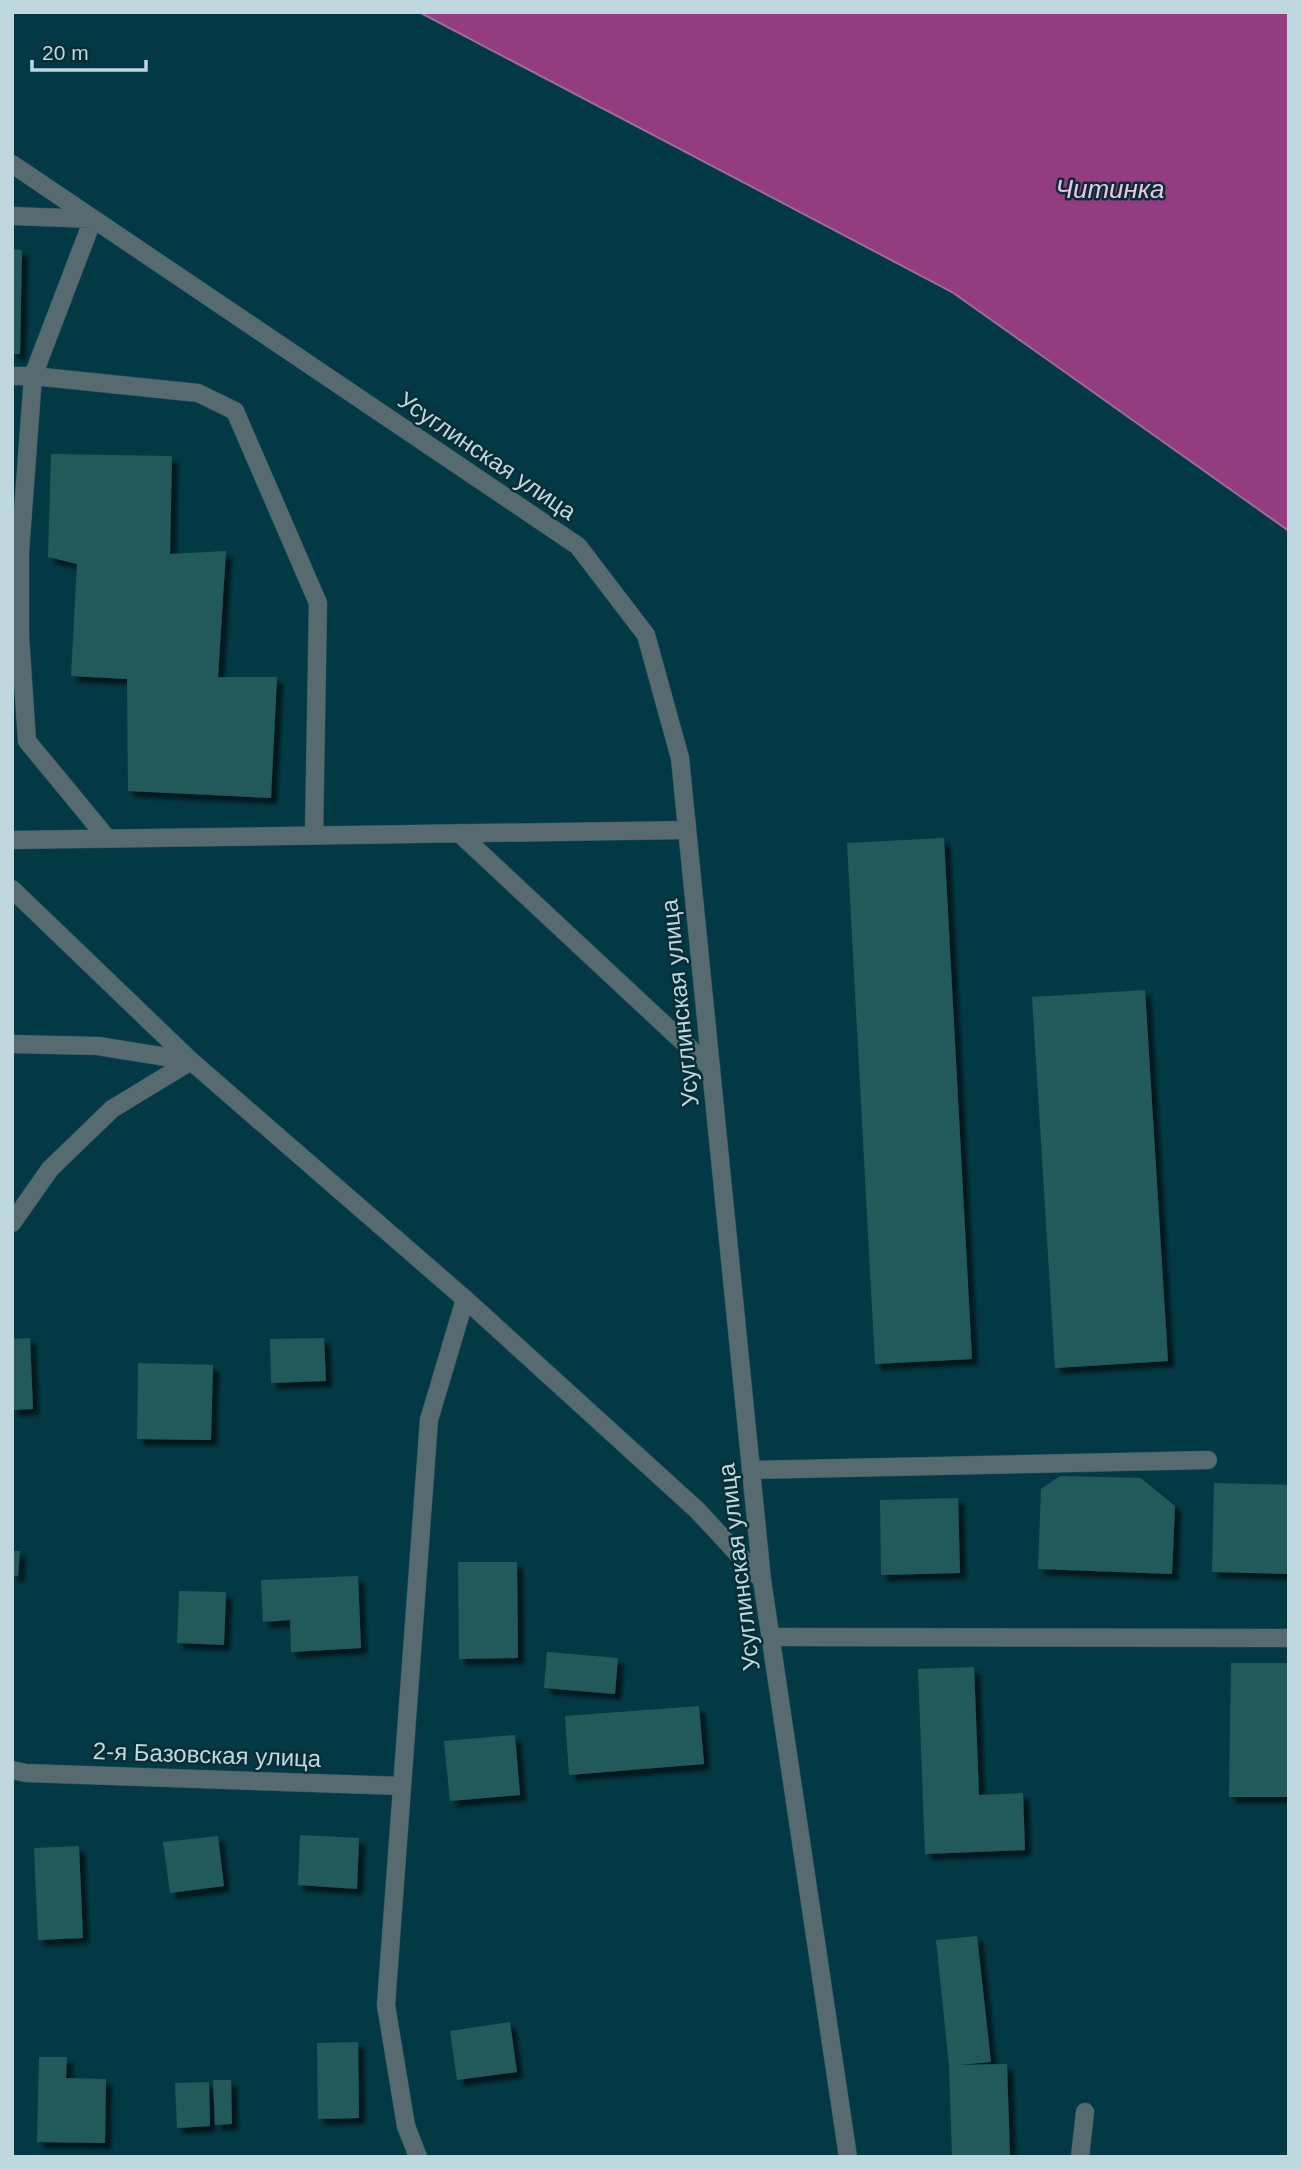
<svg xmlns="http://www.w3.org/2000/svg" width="1301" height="2169" font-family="Arial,sans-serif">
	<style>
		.water { fill: #933c80; stroke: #a06a9c; stroke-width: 2 }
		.building { fill: #225a5b; filter: url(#shadow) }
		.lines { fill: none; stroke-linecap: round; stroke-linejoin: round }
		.lane-casing { stroke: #255560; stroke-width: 19 }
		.street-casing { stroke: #255560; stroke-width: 19 }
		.lane { stroke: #566a6f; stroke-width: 18 }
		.street { stroke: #566a6f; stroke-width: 18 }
		.labels { text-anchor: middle; stroke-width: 5; stroke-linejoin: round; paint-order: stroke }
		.street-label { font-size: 24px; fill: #bfd7de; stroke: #082d36 }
		.water-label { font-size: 26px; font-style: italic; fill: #f2c2e4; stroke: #082d36 }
	</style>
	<defs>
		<filter id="shadow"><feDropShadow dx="6" dy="6" stdDeviation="2" flood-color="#0009"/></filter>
	</defs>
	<rect width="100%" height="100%" fill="#033944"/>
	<path class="water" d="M419,12H1289V531L952,292Z"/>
	<path class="building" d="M12,249L22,250L20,354H12Z
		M51,454L172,456L170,554L226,551L218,677H277L271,798L128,791L127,679L71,676L77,564L48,557Z
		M944,838L972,1359L875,1364L847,843Z
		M1145,990L1168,1361L1055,1368L1032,997Z
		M30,1338L33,1409L12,1410V1339Z
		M324,1338L326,1381L271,1383L270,1339Z
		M138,1363L213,1365L211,1440L137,1439Z
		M1060,1476L1141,1478L1175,1506L1172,1574L1038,1569L1041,1489Z
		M1214,1483L1289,1485V1574L1212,1572Z
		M958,1498L960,1573L881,1575L880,1500Z
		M12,1551H20L18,1576H12Z
		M458,1562H517L518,1658L459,1659Z
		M358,1576L361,1648L291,1652L290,1620L263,1622L261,1580Z
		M179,1591L226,1592L224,1645L177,1643Z
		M547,1652L618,1658L615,1694L544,1688Z
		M1231,1663H1289V1797H1229Z
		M974,1667L979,1795L1023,1793L1025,1850L925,1854L918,1669Z
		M699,1706L704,1764L569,1775L565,1716Z
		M515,1735L520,1795L450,1801L444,1741Z
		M300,1835L359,1838L357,1889L298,1885Z
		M218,1836L224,1886L170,1893L163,1842Z
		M79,1846L83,1938L38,1940L34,1848Z
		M977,1936L991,2062L958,2065L1007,2064L1010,2157H952L949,2066L936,1940Z
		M510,2022L517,2072L457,2080L450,2031Z
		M358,2042L359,2118L318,2119L317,2043Z
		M39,2057H67L66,2078L106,2079L105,2143L37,2142Z
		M213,2080H231L232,2124L215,2125Z
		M209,2082L210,2126L177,2128L175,2083Z"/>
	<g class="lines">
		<g class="lane-casing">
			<path id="lane" d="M12,216L93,219L33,376H12
				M459,833L711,1068
				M107,838L27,741L20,637V552L33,376L198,393L235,411L318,603L314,835
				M12,840L687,830
				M12,889L191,1061
				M12,1044L98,1046L191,1061
				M751,1470L1208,1460
				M771,1637L1289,1638
				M1080,2157L1085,2112"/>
		</g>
		<g class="street-casing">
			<path id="street" d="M12,164L578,546L646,635L680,758L762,1580L848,2157
				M12,1223L50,1169L112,1109L191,1061L465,1299L697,1510L762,1580
				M12,1770L26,1773L401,1786
				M418,2157L406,2126L386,2005L429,1420L465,1299"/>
		</g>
		<use href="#lane" class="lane"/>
		<use href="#street" class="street"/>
	</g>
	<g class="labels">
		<g class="street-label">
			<text transform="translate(487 456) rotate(34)" y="8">Усуглинская улица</text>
			<text transform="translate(680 1003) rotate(-96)" y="8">Усуглинская улица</text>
			<text transform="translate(739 1567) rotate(-97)" y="8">Усуглинская улица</text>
			<text transform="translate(207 1755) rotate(2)" y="8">2-я Базовская улица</text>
		</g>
		<g class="water-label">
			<text x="1110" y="198">Читинка</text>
		</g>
	</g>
	<rect width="1301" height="2169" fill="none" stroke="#bfd7de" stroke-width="28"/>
	<path d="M32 60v10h114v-10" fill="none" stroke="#bfd7de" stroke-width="3.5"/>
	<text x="42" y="60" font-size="21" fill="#bfd7de" stroke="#082d36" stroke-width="5" paint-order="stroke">20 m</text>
</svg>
